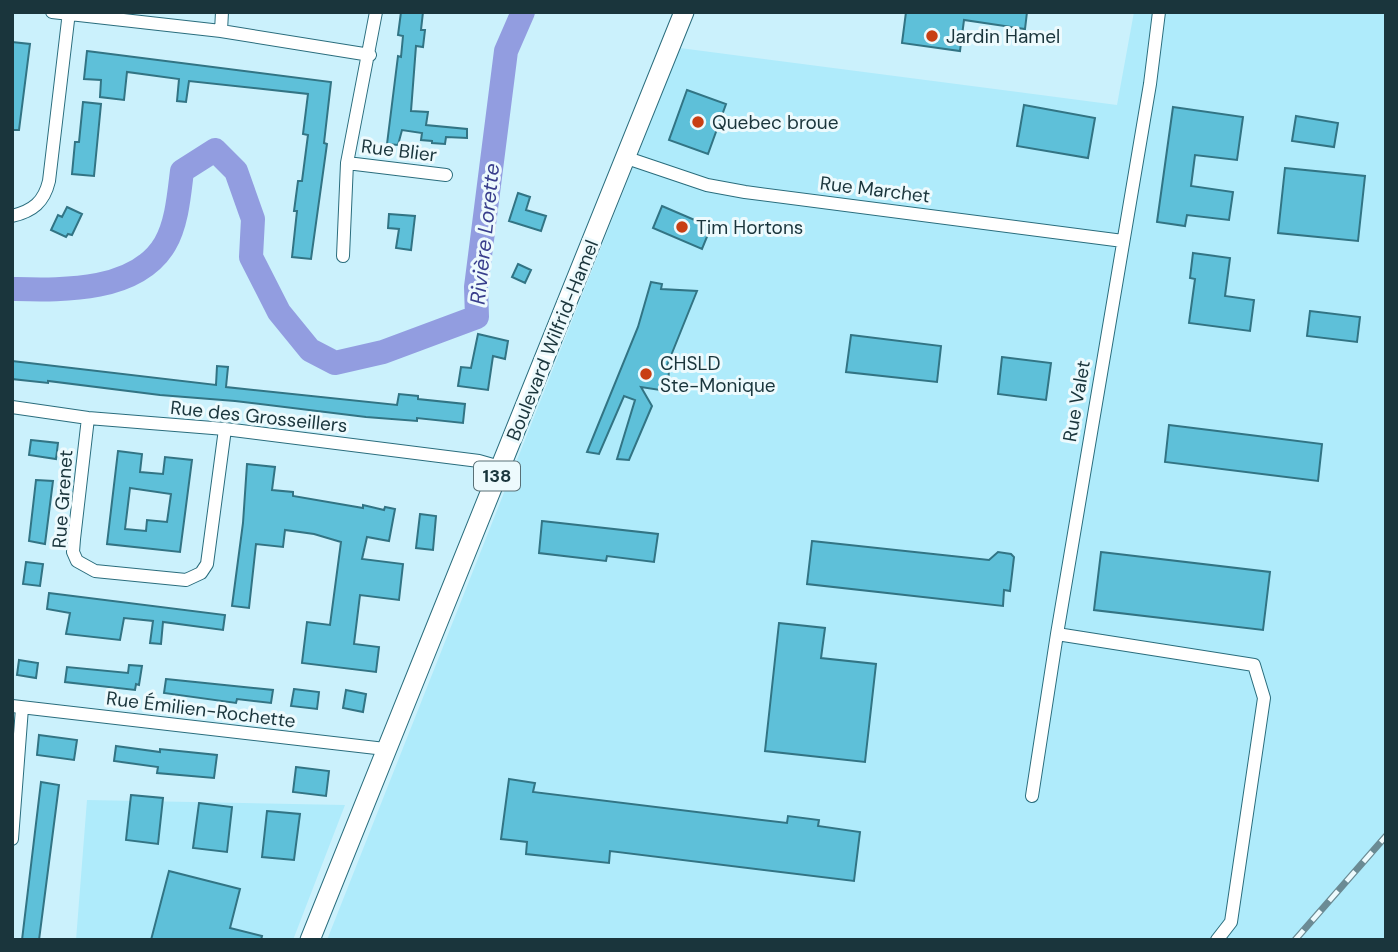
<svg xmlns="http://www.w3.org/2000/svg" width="1398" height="952" font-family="'DM Sans',sans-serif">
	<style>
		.built { fill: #afebfb }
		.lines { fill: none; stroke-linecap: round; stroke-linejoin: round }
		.river { stroke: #929de0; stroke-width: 24 }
		.building { fill: #5ec0d9; stroke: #327484; stroke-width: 2; fill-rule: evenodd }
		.minor-casing { stroke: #2a6d7d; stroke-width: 14 }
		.primary-casing { stroke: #2a6d7d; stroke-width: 21 }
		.minor { stroke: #fff; stroke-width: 12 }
		.primary { stroke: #fff; stroke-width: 19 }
		.rail-casing { stroke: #6b8b94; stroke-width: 7 }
		.rail { stroke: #edfafd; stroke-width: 4.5; stroke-dasharray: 13; stroke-linecap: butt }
		.poi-dot { fill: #c83f14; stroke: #edfafd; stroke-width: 2.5 }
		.labels { text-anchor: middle; stroke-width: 6; stroke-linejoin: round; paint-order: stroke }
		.shield { fill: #edfafd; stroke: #597076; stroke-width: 2 }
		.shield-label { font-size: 18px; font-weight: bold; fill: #1a353c }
		.poi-label { font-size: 19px; fill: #1a353c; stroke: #edfafd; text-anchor: start }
		.street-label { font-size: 19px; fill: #1a353c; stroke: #edfafd }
		.water-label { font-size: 21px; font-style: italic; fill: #393e8c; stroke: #edfafd }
	</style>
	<rect width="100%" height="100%" fill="#cbf1fc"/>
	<path class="built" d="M1134,12H1386V940H327L680,48L1117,105Z
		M87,800L345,805L293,940H76Z"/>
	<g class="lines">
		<path class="river" d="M12,289C61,290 136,293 165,244C177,223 179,195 182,171L215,150L236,171L253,219L251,257L279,312L310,350L335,363L383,352L477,317L476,287L506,51L523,12"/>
	</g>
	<path class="building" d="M401,12H423L421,30H425L423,47L416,46L411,111L428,112L426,125L467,129V138L446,137L445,144L432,143V141L421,140L422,133L402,130L398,145L387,144L398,56L401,57L403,36L398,35Z
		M906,12H1027L1025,29L964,20L960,51L902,43Z
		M12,42L30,44L19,130H12Z
		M87,51L331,82L324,143L327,144L311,259L292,257L297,211H294L298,181H302L308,135L303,134L308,94L189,81L186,102L177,101L179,79L127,72L124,100L100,97L101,80L84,79Z
		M687,90L726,104L708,154L669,140Z
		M83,102L101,104L94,176L72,174L75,142H79Z
		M1024,105L1095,118L1088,158L1017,146Z
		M1173,107L1243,117L1237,160L1195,155L1191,186L1233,192L1229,220L1187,215L1185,226L1157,222Z
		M1296,116L1338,123L1334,147L1292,141Z
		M1285,168L1365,176L1358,241L1278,233Z
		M518,193L530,197L526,210L546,216L541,231L509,221Z
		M662,206L711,227L702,249L653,228Z
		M67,207L82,214L72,235L68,234L66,237L51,230L58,215L62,217Z
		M389,214L415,216L411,250L396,248L399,229L388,228Z
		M1193,253L1230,258L1225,296L1254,300L1250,331L1189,323L1195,279L1190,278Z
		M518,264L531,270L525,283L512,277Z
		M651,282L662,284L661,289L697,291L666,368L669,370L668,384L660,390L641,387L652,406L629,460L617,459L635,400L624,396L599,454L587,452L638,327Z
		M1310,311L1360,317L1357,342L1307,336Z
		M478,334L508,341L505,359L493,356L488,390L458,386L461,367L471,368Z
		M851,335L941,346L937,382L846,372Z
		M1002,357L1051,363L1046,400L998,394Z
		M12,361L216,385L217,366L228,367L226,387L397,405L399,394L418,396V399L465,404L463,423L417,418V421L366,417L235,401L160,395L48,381V383L12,379Z
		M1169,425L1322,444L1318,481L1165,462Z
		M31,440L58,443L56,459L29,455Z
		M118,451L142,454L140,472L163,474L165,457L192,460L180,552L107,544ZM130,488L171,494L167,522L147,520L146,531L125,529Z
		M247,464L275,467L272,490L293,492V496L363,508V505L384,510L385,507L395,509L389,541L367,537L362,559L403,564L399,600L360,595L354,644L379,647L376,672L302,663L307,622L330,625L341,542L314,534L285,530L283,547L256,544L249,608L232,606L243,523Z
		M36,480L53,481L45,544L29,541Z
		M420,514L436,516L433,550L416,548Z
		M542,521L658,534L654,562L607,556L606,561L539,553Z
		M812,541L989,560L998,552L1011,554L1014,557L1010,591L1004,590L1003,606L807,584Z
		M1101,552L1270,572L1263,630L1094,610Z
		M26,562L43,564L40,586L23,584Z
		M49,593L225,615L223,630L163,622L161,644L150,643L153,621L124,618L120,640L66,634L70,613L47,609Z
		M779,623L825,628L821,658L876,664L865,762L765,751Z
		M19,660L38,663L36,678L17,675Z
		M129,665L142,666L139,685L136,684L135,690L65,682L67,667L128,673Z
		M166,679L273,690L271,703L237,699L236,703L164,693Z
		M294,689L319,692L317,709L291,706Z
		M346,690L366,694L363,712L343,708Z
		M39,735L77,740L74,760L37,755Z
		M116,746L160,752V749L217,755L214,778L157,773L158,767L114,761Z
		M296,767L329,771L326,796L293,792Z
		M509,779L535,783L533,792L787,823L788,816L819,820L818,826L860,832L854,881L610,851L609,863L526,854L527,842L501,839Z
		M41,782L59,785L39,940H22Z
		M131,795L163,798L158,844L126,840Z
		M199,803L232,807L227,852L193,848Z
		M267,811L300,814L294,860L262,857Z
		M169,871L240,889L230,928L262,936L261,940H151Z"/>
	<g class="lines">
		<g class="minor-casing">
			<path id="minor" d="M52,12L221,31L370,55
				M221,31L222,12
				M627,158L707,185L745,192L1123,241
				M347,163L446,175
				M12,216C33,211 44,202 49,181L69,12
				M343,256L347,163L376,12
				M12,407L88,418L225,429L479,461L500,467
				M88,418L74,539L73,552L77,561L95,571L186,580L201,573L207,564L225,429
				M1057,634L1254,665L1264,698L1231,922L1217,940
				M12,706L385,749
				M1032,796L1057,634L1150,84L1159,12
				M12,839L22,708"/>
		</g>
		<g class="primary-casing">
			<path id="primary" d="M310,940C433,630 562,322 684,12"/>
		</g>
		<use href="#minor" class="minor"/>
		<use href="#primary" class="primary"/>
		<g class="rail-casing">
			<path id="rail" d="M1295,940L1386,836"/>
		</g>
		<use href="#rail" class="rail"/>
	</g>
	<g class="poi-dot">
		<circle cx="932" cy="36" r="7"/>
		<circle cx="698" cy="122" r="7"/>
		<circle cx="682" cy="227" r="7"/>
		<circle cx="646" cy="374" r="7"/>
	</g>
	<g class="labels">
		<rect class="shield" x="474" y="461.5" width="46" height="29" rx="5"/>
		<g class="shield-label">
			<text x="497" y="482">138</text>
		</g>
		<g class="poi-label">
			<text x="946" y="43">Jardin Hamel</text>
			<text x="712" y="129">Quebec broue</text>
			<text x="696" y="234">Tim Hortons</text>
			<text x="660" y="370">CHSLD<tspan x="660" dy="22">Ste-Monique</tspan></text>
		</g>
		<g class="street-label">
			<text transform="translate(399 150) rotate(7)" y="7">Rue Blier</text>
			<text transform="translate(875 189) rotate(7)" y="7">Rue Marchet</text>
			<text transform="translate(552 340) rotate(-68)" y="7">Boulevard Wilfrid-Hamel</text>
			<text transform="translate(1076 401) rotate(-80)" y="7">Rue Valet</text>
			<text transform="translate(259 416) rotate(6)" y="7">Rue des Grosseillers</text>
			<text transform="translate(62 499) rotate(-86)" y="7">Rue Grenet</text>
			<text transform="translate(201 709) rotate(7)" y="7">Rue Émilien-Rochette</text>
		</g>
		<g class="water-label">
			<text transform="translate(485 234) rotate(-84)" y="7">Rivière Lorette</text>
		</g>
	</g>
	<rect width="1398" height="952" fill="none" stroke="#1a353c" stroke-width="28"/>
</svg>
